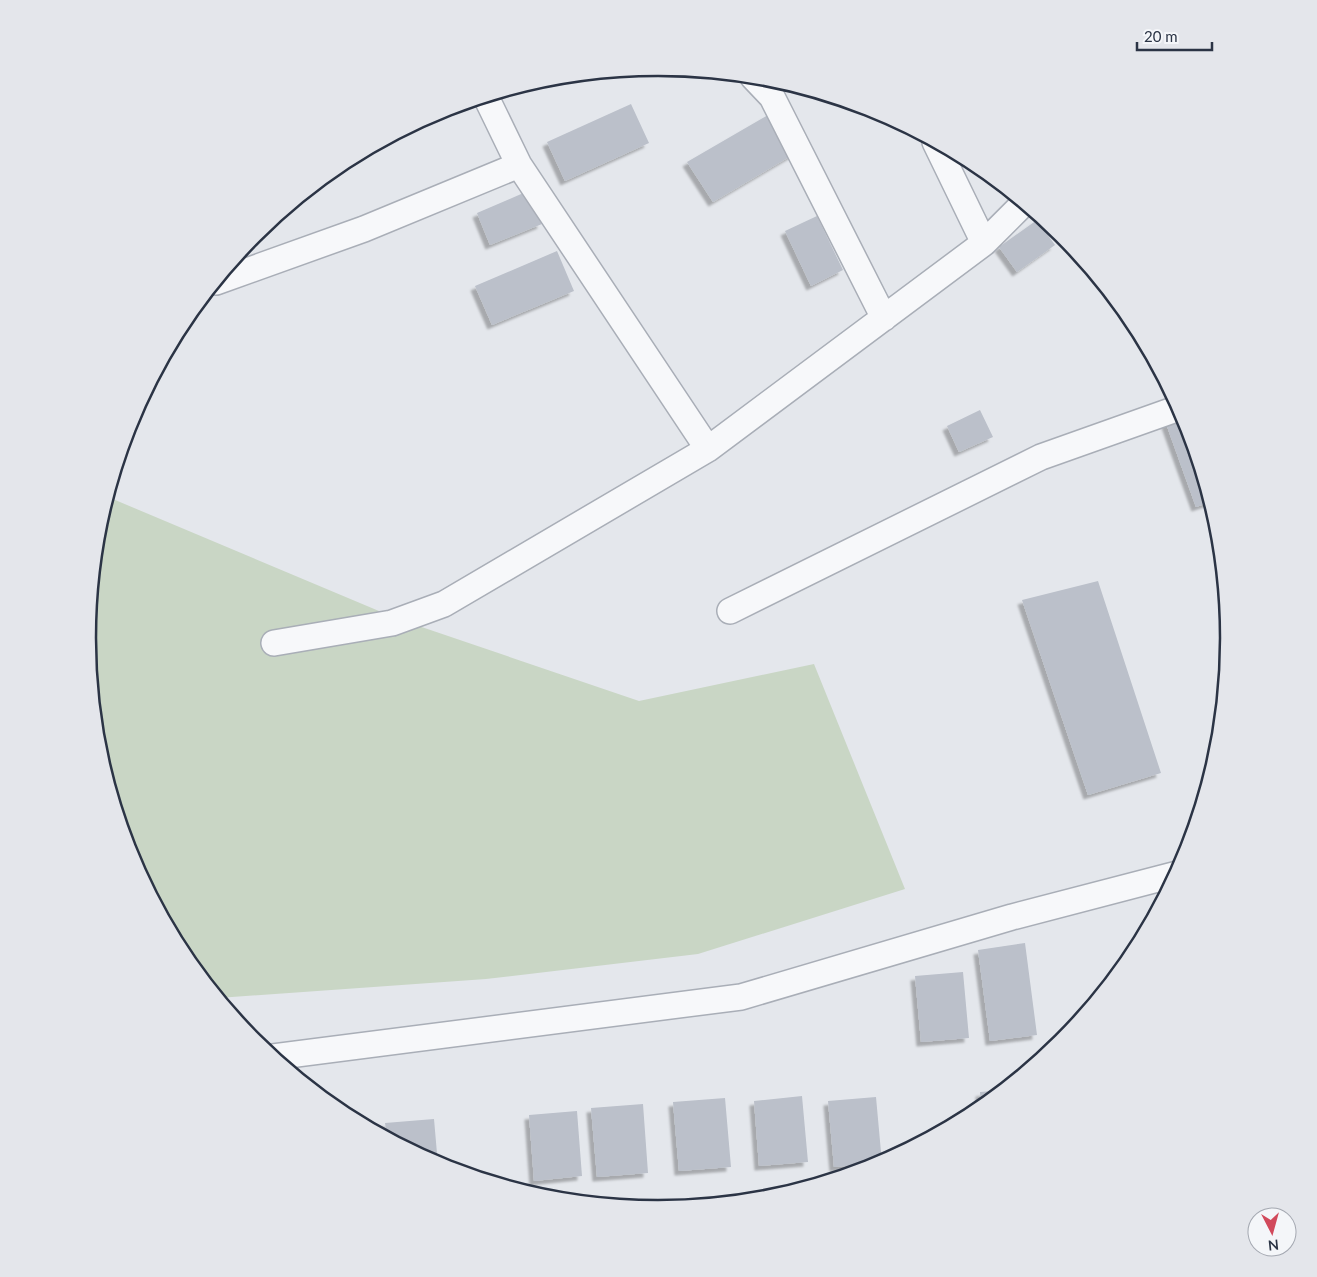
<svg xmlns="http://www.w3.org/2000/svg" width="1317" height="1277" font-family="Lato,sans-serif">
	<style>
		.green { fill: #c9d6c5 }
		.building { fill: #bbc0ca; filter: url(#shadow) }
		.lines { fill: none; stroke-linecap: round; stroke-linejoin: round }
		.street-casing { stroke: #a9aeb7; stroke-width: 28 }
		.street { stroke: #f7f8fa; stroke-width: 25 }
		.rim { fill: none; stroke: #2b3445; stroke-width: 2.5 }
	</style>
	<defs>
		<filter id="shadow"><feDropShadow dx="-4.5" dy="4.5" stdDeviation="1" flood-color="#0004"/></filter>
	</defs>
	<rect width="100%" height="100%" fill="#e4e7ec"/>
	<path class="green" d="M108,497L398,619L639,701L814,664L905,889L698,954L486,979L218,998L185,957L164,907L155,902L131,857L98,750L88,638L99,527Z"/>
	<path class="building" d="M631,104L649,143L565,181L547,142Z
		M768,115L794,154L713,202L687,162Z
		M528,191L542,224L490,245L477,213Z
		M817,216L843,270L811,286L785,231Z
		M1037,220L1055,245L1017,272L999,247Z
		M557,251L574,291L492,325L475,286Z
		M980,410L993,437L959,452L947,426Z
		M1182,412L1211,502L1196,507L1164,418Z
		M1098,581L1161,773L1088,795L1022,600Z
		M1025,943L1037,1035L990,1041L978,950Z
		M963,972L969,1038L921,1042L915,976Z
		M1004,1090L981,1109L980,1092Z
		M802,1096L808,1162L759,1166L754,1101Z
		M876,1097L882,1163L834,1167L828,1101Z
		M725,1098L731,1167L679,1171L673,1102Z
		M643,1104L648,1173L597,1177L591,1108Z
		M577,1111L582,1176L534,1181L529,1115Z
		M366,1118L367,1127L352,1119Z
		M434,1119L438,1165L387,1137L385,1123Z"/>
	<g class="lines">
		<g class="street-casing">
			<path id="street" d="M753,77L772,97L884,318
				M486,97L519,165L708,449
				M935,142L984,243
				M216,282L364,229L519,165
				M730,611L1041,457L1179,408
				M274,643L392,623L444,604L708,449L984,243L1024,203
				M273,1057L741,997L1012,917L1177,874"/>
		</g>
		<use href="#street" class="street"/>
	</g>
	<path d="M0 0H1317V1277H0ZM96 638a562 562 0 1 1 1124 0a562 562 0 1 1-1124 0Z" fill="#e4e6eb" fill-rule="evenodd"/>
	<path class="rim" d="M96 638a562 562 0 1 1 1124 0a562 562 0 1 1-1124 0Z"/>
	<g transform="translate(1272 1232) rotate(174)"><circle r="24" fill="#f4f6f9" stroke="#a4a8b1"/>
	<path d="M0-4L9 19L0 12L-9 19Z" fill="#d1495b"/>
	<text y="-8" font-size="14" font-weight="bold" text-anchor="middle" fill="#2b3445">N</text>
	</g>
	<path d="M1137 42v8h75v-8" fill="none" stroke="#2b3445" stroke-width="2.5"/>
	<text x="1144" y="42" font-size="15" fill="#2b3445" stroke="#f4f6f9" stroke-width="4" paint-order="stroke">20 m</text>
</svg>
